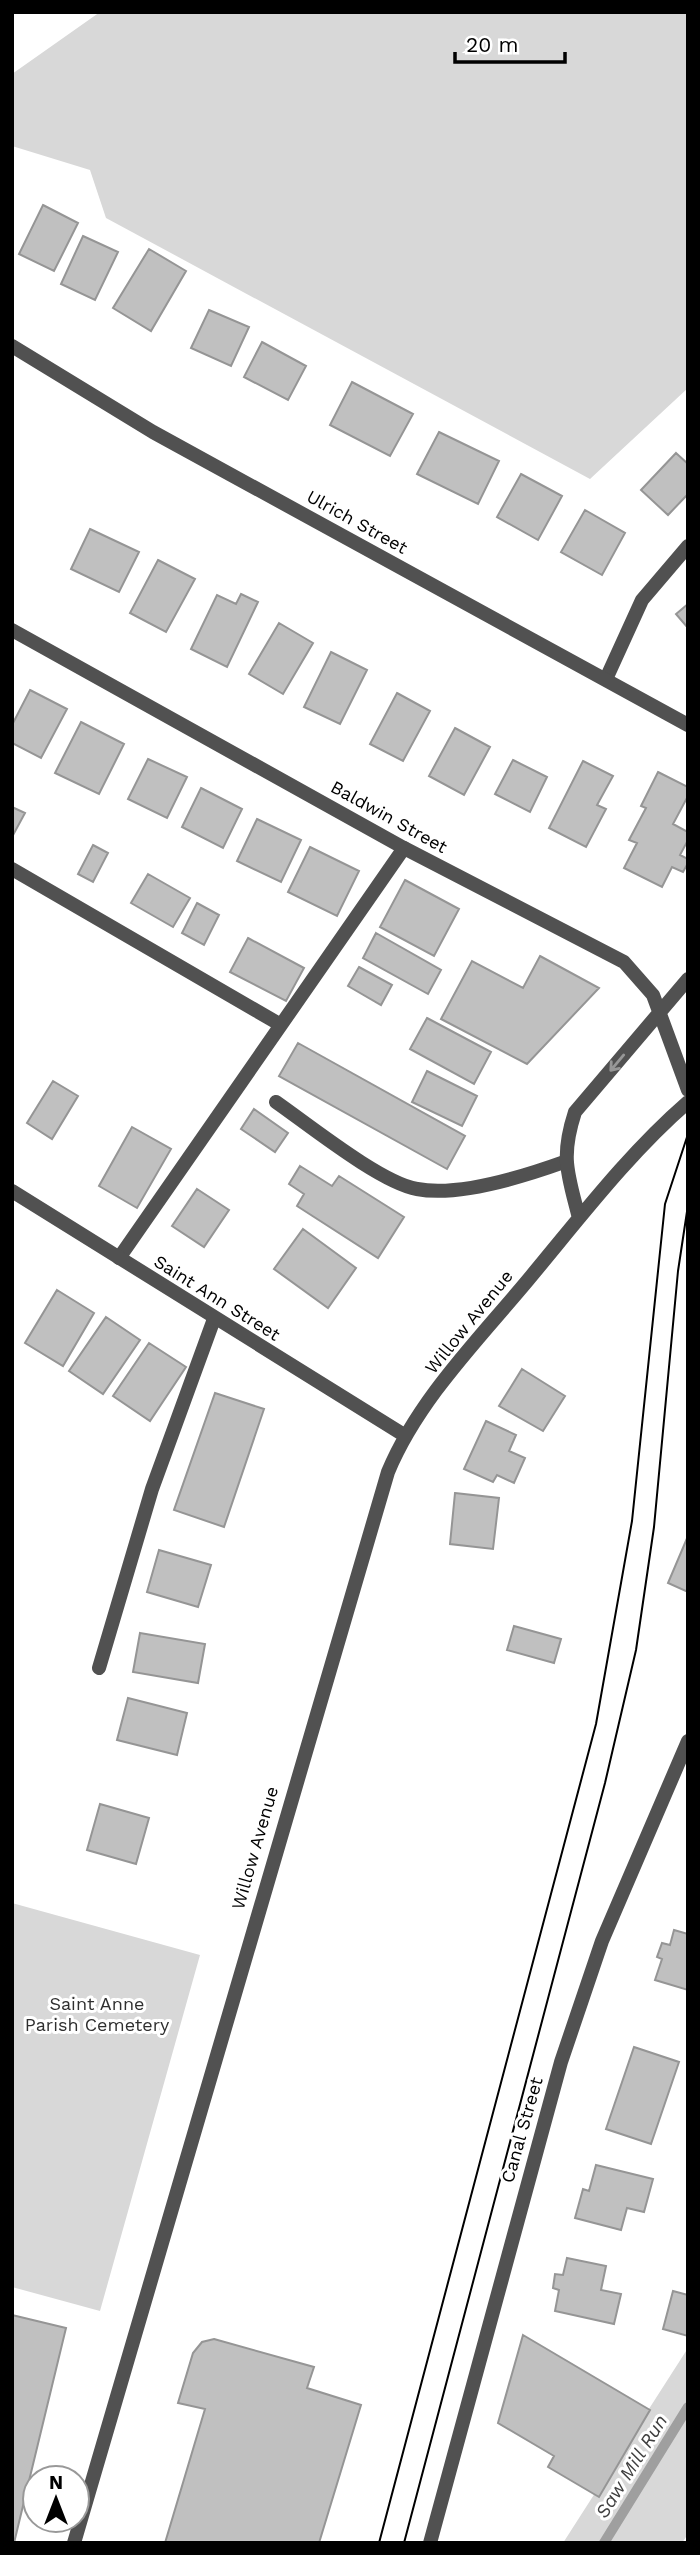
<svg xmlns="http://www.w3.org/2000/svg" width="700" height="2555" font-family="'Work Sans',sans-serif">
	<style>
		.green { fill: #d8d8d8 }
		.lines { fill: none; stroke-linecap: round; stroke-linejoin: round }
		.stream { stroke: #9f9f9f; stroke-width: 10 }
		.building { fill: #c0c0c0; stroke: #959595; stroke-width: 2 }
		.service { stroke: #515151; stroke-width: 14 }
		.minor { stroke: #515151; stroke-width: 14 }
		.tram { stroke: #000; stroke-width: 2 }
		.oneway { stroke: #979797 }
		.labels { text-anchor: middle; stroke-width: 6; stroke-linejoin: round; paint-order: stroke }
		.street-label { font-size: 18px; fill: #000; stroke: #fff }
		.park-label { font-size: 18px; fill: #2f2f2f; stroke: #fff }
		.water-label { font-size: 19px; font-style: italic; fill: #404040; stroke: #fff }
	</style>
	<rect width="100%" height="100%" fill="#fff"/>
	<path class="green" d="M100,12H688V388L590,479L106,218L90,170L12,146V74Z
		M12,1903L200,1955L100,2311L12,2287Z
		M688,2348V2534L682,2543H563Z"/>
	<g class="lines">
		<path class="stream" d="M604,2543L688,2407"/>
	</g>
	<path class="building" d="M43,205L78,223L54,271L19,254Z
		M83,236L118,252L95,300L61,284Z
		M149,249L186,271L151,331L113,308Z
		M209,310L249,327L231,366L191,348Z
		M262,342L306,366L288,400L244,377Z
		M352,382L413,414L390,456L330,425Z
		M439,432L499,461L478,504L417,474Z
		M676,453L688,464V494L668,515L641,490Z
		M521,474L562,496L538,540L497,517Z
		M585,510L625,533L602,575L561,552Z
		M90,529L139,552L119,592L71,569Z
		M158,560L195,579L166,632L130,613Z
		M241,594L258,602L227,667L191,649L217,595L236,604Z
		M688,604V628L676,614Z
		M279,623L313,643L283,694L249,674Z
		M331,652L367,670L340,724L304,707Z
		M30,690L67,709L41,758L12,743V725Z
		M397,693L430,711L403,761L370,744Z
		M81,722L124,744L99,794L55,773Z
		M455,728L490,747L464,795L429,776Z
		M148,759L187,777L167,818L128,799Z
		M513,760L547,777L530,812L495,794Z
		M583,761L613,776L597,805L606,809L586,847L549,828Z
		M658,772L688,787V796L673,824L688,832V840L680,855L688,859V863L683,872L672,867L662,887L624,868L637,843L629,840L646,808L641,806Z
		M201,788L242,809L223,848L182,827Z
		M12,807L25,813L12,837Z
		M257,819L301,840L281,882L237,861Z
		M93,845L108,853L93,882L78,874Z
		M310,847L359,871L337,916L288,892Z
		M148,874L190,898L173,927L131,903Z
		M405,880L459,909L434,956L380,927Z
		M197,903L219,915L204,945L182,933Z
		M376,933L441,970L428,994L363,958Z
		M248,938L304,968L286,1001L230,972Z
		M540,956L599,988L527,1064L441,1019L472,961L523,988Z
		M359,967L392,985L381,1005L348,986Z
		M427,1018L491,1052L474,1084L410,1049Z
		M298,1043L465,1136L447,1169L279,1076Z
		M427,1071L477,1096L462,1126L412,1102Z
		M53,1081L78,1096L52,1139L27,1123Z
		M254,1109L288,1133L275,1152L241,1129Z
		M132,1127L171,1149L137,1208L99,1186Z
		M300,1166L332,1186L339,1176L404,1217L378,1258L297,1206L304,1194L289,1184Z
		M197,1189L229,1210L204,1247L172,1226Z
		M303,1229L356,1268L328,1308L274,1269Z
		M57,1290L94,1313L63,1366L25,1343Z
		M106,1317L140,1340L103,1394L69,1371Z
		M149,1343L186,1367L150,1421L113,1396Z
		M522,1369L565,1396L543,1431L499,1406Z
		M215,1393L264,1409L224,1527L174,1510Z
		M486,1421L516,1435L509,1451L525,1458L514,1483L497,1475L493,1482L464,1469Z
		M455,1493L499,1498L493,1549L450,1544Z
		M688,1536V1592L668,1583Z
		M159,1550L211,1565L198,1607L147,1592Z
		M514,1626L561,1639L554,1663L507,1650Z
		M140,1633L205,1644L198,1683L133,1672Z
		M128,1698L187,1713L177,1755L117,1740Z
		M100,1804L149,1818L136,1864L87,1850Z
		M674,1930L688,1934V1990L655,1980L662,1959L657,1957L662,1943L670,1945Z
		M634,2047L679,2062L651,2144L606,2129Z
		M596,2165L653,2179L644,2212L627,2208L621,2230L575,2218L583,2189L589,2191Z
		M567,2258L606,2266L601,2290L621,2294L614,2324L555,2311L559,2290L553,2288L555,2274L563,2275Z
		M673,2291L688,2295V2336L663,2329Z
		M12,2315L66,2328L14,2543H12Z
		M523,2335L650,2410L599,2497L548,2467L554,2456L498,2423Z
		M214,2339L314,2367L307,2388L361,2405L319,2543H165L205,2409L178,2403L193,2353L202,2342Z"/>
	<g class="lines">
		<path class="service" d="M606,679L642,600L688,546
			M12,869L281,1025
			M276,1102C309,1125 381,1183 417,1189C459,1197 525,1176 564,1162
			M119,1258L404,848
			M99,1668L152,1489L214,1319"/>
		<path class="minor" d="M12,346L153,432L688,725
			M12,630L404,848L624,962L653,995L688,1090
			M12,1191L404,1435
			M579,1218C568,1174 560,1158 575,1112L688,979
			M74,2543L388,1472C418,1400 478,1340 528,1280C579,1219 628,1154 688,1102
			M430,2543L561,2062L602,1941L688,1741"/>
		<path class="tram" d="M379,2543L596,1724L632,1521L665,1204L688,1134
			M404,2543L605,1783L636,1650L654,1527L678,1271L688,1205"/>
	</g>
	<defs><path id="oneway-shaft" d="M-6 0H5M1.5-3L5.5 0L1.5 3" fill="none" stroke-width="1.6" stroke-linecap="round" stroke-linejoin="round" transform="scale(1.75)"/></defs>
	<use class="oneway" href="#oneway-shaft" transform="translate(617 1063) rotate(130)"/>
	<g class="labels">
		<g class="street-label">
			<text transform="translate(357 522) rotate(29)" y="6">Ulrich Street</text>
			<text transform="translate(389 817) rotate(29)" y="6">Baldwin Street</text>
			<text transform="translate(217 1298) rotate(32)" y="6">Saint Ann Street</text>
			<text transform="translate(469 1322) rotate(-51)" y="6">Willow Avenue</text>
			<text transform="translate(255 1848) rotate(-74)" y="6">Willow Avenue</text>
			<text transform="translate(522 2130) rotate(-74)" y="6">Canal Street</text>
		</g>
		<g class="park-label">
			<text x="97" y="2010">Saint Anne<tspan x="97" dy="21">Parish Cemetery</tspan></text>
		</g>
		<g class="water-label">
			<text transform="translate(631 2466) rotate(-58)" y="7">Saw Mill Run</text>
		</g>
	</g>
	<rect width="700" height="2555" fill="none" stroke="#000000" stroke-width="28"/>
	<g transform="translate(56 2499)"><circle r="33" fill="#ffffff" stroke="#999999" stroke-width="2"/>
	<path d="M0-5L12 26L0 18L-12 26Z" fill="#000000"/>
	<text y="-10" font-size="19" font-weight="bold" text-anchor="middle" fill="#000000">N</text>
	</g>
	<path d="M455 52v10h110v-10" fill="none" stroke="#000000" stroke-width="3.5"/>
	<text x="466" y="52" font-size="21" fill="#000000" stroke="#ffffff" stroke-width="5" paint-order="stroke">20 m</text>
</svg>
